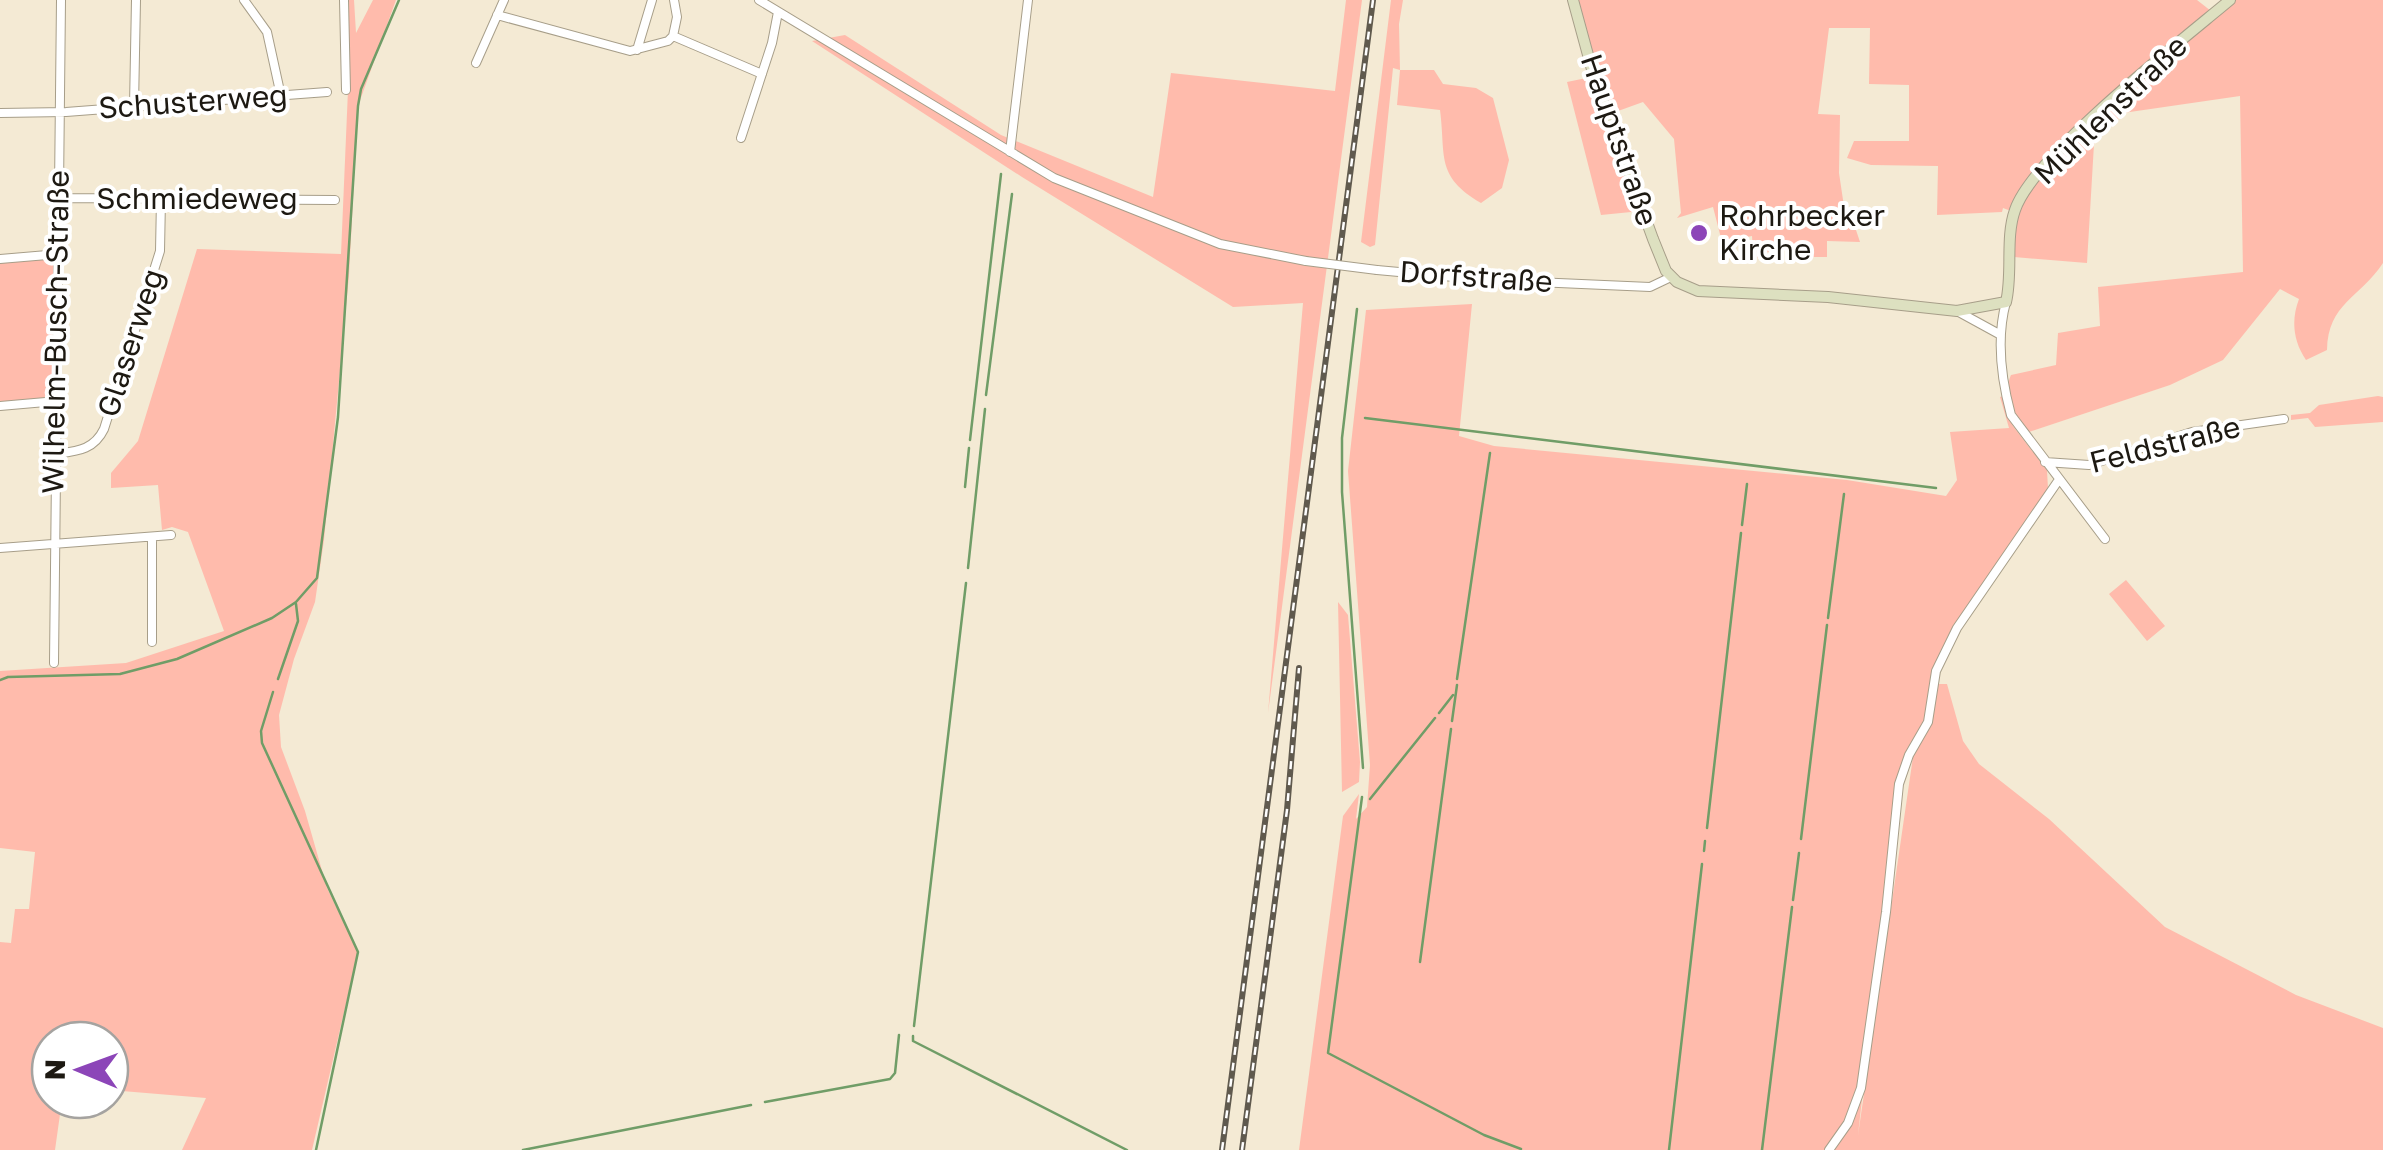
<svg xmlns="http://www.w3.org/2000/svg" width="2383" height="1150" font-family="'Golos Text',sans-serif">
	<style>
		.green { fill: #ffbbac; fill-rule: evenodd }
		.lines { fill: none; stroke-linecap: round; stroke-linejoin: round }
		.stream { stroke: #709d67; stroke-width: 2.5 }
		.street-casing { stroke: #a79e89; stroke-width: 10 }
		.secondary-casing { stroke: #a79e89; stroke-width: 12 }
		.street { stroke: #fff; stroke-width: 8 }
		.secondary { stroke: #dde0c0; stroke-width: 10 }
		.rail-casing { stroke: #605a4e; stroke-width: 6 }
		.rail { stroke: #fff; stroke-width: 2.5; stroke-dasharray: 8; stroke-linecap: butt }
		.street-bridge-casing { stroke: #a79e89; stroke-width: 10; stroke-linecap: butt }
		.street-bridge { stroke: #fff; stroke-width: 8 }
		.poi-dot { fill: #8c45b8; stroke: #fff; stroke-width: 4 }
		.labels { text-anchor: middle; stroke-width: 8; stroke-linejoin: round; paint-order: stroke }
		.street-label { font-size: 30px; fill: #1d1912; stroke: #fff }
		.poi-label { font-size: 30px; fill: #1d1912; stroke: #fff; text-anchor: start }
	</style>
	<rect width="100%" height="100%" fill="#f4ead4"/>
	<path class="green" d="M348,0H354L356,33L373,0H396L358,106L349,275L324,540L315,602L294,659L279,715L281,747L305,811L327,888L358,952L312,1150H182L206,1098L110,1090V1040H50V1100H62L55,1150H0V942L11,943L15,909H29L35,852L0,848V671L126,663L224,631L188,532L172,527L162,530L158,485L111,488V473L138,441L197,249L341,254L348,90Z
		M1346,0H1362L1268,713L1303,303L1233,307L1022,177L812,41L845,35L1001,135L1153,197L1171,73L1335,91Z
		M1391,0H1403L1399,24L1400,70H1434L1443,84L1476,88L1493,98L1509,160L1502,188L1481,203C1435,176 1446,156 1440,110L1397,105L1400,70L1393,68L1375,245L1370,247L1361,242Z
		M1576,0H2197L2211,11L2051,153L2011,211L2003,208L2002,212L1937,215L1938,166L1871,165L1847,158L1854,141H1909V85L1869,84L1870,28H1829L1818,114L1840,115L1839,173L1846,220L1855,227L1860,242L1827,241V257H1799L1779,246L1757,258V252L1753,251L1752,236L1722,242L1713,207L1677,218L1681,213L1674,139L1643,102L1607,115L1641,211L1601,215L1567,82L1596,76Z
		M2234,0H2383V263C2360,298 2328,303 2327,350L2306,360C2293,341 2291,320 2299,299L2280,289L2223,360L2170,385L2029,432C2016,418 2002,393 2011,375L2056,365L2058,333L2100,326L2098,287L2243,272L2240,96L2123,113L2094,144L2087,263L2014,257L2016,224L2024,199L2050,165Z
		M58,257L56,397L0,402V261Z
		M1472,304L1459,436L1494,446L1847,480L1946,496L1957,480L1950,432L2009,428L2000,397L2003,396L2013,426L2047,470L2048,489L1945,644L1933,668L1930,684H1947L1963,741L1979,764L2049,819L2165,927L2296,995L2383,1028V1150H1299L1343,816L1359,794L1356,819L1367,807L1370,765L1348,471L1366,310ZM1912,746L1914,750L1858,1135L1898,776Z
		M2378,396L2383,397V422L2315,427L2308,418L2291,420V415L2310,413L2319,405Z
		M2126,580L2165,626L2147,641L2109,594Z
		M1338,602L1348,615L1360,762L1359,782L1342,792Z"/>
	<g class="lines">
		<path class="stream" d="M1357,309L1342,438V492L1363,768
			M986,395L1012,194
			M1365,418L1936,488
			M970,440L1001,174
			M965,487L969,448
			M1742,525L1747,484
			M968,568L985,409
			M1828,618L1844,494
			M278,679L298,621L296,604
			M1457,679L1490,453
			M0,680L8,677L120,674L177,659L272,618L296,602L317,578L338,417L358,106L361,89L399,0
			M273,692L261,731L262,743L358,952L316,1150
			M1439,713L1453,695
			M1452,721L1457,685
			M1362,797L1328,1053L1484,1135L1521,1149
			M1370,799L1435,718
			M1707,828L1741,533
			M1801,839L1827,625
			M1704,851L1705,841
			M1793,900L1799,853
			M1420,962L1451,729
			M914,1026L966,583
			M913,1036V1041L1127,1150
			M765,1102L890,1079L895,1073L899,1035
			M523,1150L751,1105
			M1669,1150L1702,864
			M1762,1150L1792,907"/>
		<g class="street-casing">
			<path id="street" d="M244,0L267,32L281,96
				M344,0L346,90
				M759,0L1054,178L1220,244L1306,261
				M497,15L630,51L668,41L673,36
				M673,36L762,74
				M673,36L677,17L674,0
				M637,50L652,0
				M476,63L504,0
				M134,106L136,0
				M0,113L66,112L327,92
				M741,138L772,43L778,12
				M1010,152L1028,0
				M59,198L335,200
				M0,259L59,254
				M1377,270L1487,280L1650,287L1671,277
				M2006,302C1996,339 2001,378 2011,415L2105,539
				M1957,311L1999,334
				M0,406L57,401
				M56,454C77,451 94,450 104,429L160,251L161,199
				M2045,462L2089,465L2192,432L2284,419
				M0,548L171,535
				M152,642V537
				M54,663L61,0
				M1829,1150L1848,1123L1861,1088L1886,912L1899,784L1909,755L1928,722L1936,671L1957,628L2058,481"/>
		</g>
		<g class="secondary-casing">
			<path id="secondary" d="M1573,0L1594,77L1653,239L1666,271L1677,282L1698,291L1828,297L1957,311L2006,302C2013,273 2005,238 2015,210C2033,156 2181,41 2230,0"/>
		</g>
		<use href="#street" class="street"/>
		<use href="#secondary" class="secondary"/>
		<g class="rail-casing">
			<path id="rail" d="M1222,1150L1373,0
				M1242,1150L1287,810L1299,668"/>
		</g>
		<use href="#rail" class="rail"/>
		<g class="street-bridge-casing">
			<path id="street-bridge" d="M1306,261L1377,270"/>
		</g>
		<use href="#street-bridge" class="street-bridge"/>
	</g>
	<circle class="poi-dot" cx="1699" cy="233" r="10"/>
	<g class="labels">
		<g class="street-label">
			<text transform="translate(193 102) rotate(-4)" y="10">Schusterweg</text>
			<text transform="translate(2111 110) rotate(-44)" y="10">Mühlenstraße</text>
			<text transform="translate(1619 140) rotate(71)" y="10">Hauptstraße</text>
			<text x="197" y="209">Schmiedeweg</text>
			<text transform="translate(1476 277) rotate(4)" y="10">Dorfstraße</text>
			<text transform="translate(56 332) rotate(-89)" y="10">Wilhelm-Busch-Straße</text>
			<text transform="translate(131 343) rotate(-72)" y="10">Glaserweg</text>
			<text transform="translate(2165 445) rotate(-14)" y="10">Feldstraße</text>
		</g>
		<g class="poi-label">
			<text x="1719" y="226">Rohrbecker<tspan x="1719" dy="34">Kirche</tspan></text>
		</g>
	</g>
	<g transform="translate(80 1070) rotate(271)"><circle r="48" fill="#ffffff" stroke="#a5a3a0" stroke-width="2.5"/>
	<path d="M0-8L18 38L0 25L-18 38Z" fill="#8c45b8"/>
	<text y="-15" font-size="28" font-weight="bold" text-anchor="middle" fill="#1d1912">N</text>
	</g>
</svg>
